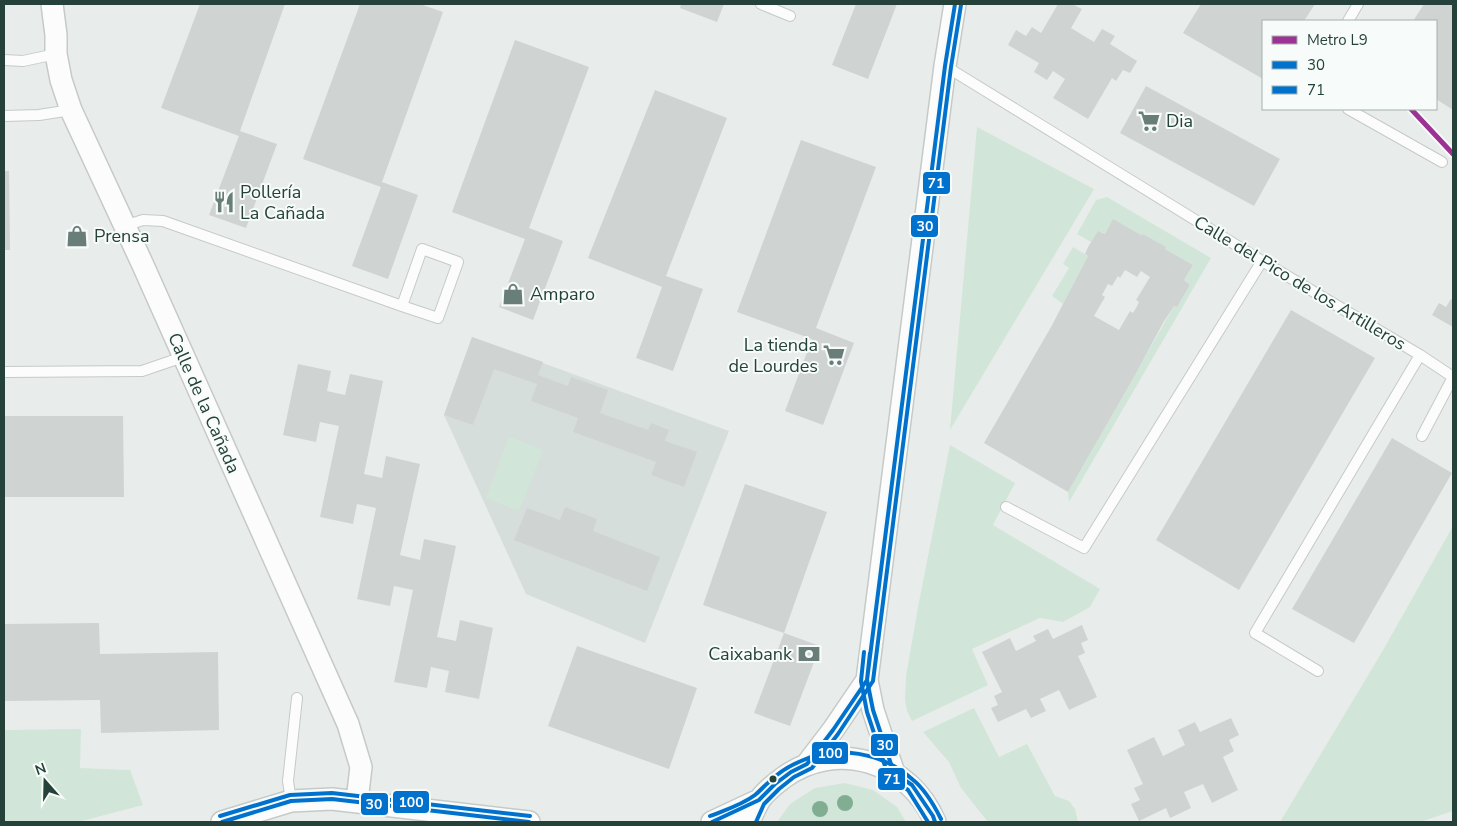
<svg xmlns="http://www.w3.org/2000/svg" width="1457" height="826" font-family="'Nunito Sans',sans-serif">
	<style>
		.built { fill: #d6dedb }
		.green { fill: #d1e6d8 }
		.building { fill: #cfd4d2; fill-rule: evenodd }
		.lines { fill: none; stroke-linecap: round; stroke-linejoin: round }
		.lane-casing { stroke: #c5cac8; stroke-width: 12 }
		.street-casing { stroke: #c5cac8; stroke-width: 24 }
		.lane { stroke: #fcfcfc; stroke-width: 10 }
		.street { stroke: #fcfcfc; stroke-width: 21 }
		.bus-1-casing { stroke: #f7fbf9; stroke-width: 8 }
		.bus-2-casing { stroke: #f7fbf9; stroke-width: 8 }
		.bus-3-casing { stroke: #f7fbf9; stroke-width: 8 }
		.bus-1 { stroke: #0072ce; stroke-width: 4 }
		.bus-2 { stroke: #0072ce; stroke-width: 4 }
		.bus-3 { stroke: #0072ce; stroke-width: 4 }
		.metro-1-casing { stroke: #f7fbf9; stroke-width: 9 }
		.metro-1 { stroke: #9c3293; stroke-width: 5 }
		.tree { fill: #81ae93 }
		.bus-dot { fill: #24423a; stroke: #f7fbf9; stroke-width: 2 }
		.labels { text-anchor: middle; stroke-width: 4; stroke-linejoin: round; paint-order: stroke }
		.poi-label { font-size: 18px; fill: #24423a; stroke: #f7fbf9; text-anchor: start }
		.street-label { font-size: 18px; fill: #24423a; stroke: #f7fbf9 }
		.line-badge { stroke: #f7fbf9; stroke-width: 2 }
		.badge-label { font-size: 14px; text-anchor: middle; font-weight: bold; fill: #fff }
	</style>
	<rect width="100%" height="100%" fill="#e8edeb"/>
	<path class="built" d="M472,337L729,431L645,643L526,594L444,415Z"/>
	<path class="green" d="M977,127L1094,189L950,430Z
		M1107,197L1211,258L1069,502L1068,492L1174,306L1177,307L1190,285L1184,280L1193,265L1165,249V247L1143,234L1141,235L1113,220L1105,234L1102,232L1091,242L1077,234L1096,200Z
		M1073,247L1088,256L1063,304L1052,296L1069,268L1063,264Z
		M509,437L543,450L519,511L486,498Z
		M950,445L1015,483L993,525L1100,589L1090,607L1063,622L1040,618L972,649L988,685L912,721L907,711L905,700L906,676L918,607Z
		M1453,526V811L1420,822H1280L1382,652Z
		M974,708L999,757L1027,744L1055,796L1069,801L1075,809L1078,822H988L961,788L949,762L923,732Z
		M81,729L80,768L130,770L143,805L78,822H4V730Z
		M845,783L873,790L897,807L906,822H777L790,804L815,788Z"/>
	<path class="building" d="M200,4H285L240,131L277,144L246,228L209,215L239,136L161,108Z
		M360,4H420L443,12L382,182L418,195L388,279L352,266L381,187L303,159Z
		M681,4H724L717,22L680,8Z
		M856,4H897L868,79L832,65Z
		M1058,4H1072L1082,9L1071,28L1094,42L1102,29L1115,36L1110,44L1137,61L1130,73L1123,70L1116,81L1112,78L1088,119L1053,98L1065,79L1053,71L1047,80L1034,72L1039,63L1008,45L1016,30L1026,36L1032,27L1041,33Z
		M1201,4H1315L1304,21H1263V79L1183,33Z
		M1424,4H1453V110L1436,99V21H1413Z
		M515,40L589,67L529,228L563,241L533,320L499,307L525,239L452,212Z
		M1146,86L1280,159L1254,206L1120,133Z
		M655,90L727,118L666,276L703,289L673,371L636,358L662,287L588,258Z
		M801,140L876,167L816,328L854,343L823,425L785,411L812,339L737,312Z
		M4,171H9L10,250H4Z
		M1113,219L1141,235L1143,234L1166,247L1165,249L1193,265L1184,280L1190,285L1177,307L1174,306L1163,323L1135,375L1068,492L984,443L1051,327L1088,256L1085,254L1088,247L1098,231L1105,234ZM1125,270L1137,277L1141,271L1150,277L1136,300L1139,302L1136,308L1133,313L1130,311L1119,330L1094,316L1105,297L1102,295L1108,284L1112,286L1118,276L1120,278Z
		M1451,299L1453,300V327L1432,315L1439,303L1446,307Z
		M1291,310L1375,358L1239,590L1156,540Z
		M472,337L543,362L538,375L568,386L571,377L608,390L600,413L648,430L651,423L669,430L665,441L697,452L684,487L651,475L656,462L573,432L578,418L531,401L537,384L494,369L473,425L444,415Z
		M298,364L331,371L327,391L345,395L350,374L383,381L364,474L382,478L386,456L420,464L400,555L420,560L424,539L456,546L437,637L456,641L460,620L493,628L479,699L445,692L449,671L431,667L427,688L394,682L413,590L394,586L390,606L357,599L376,508L357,504L353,524L320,517L339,426L320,422L316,442L283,435Z
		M4,416H123L124,497H4Z
		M1392,438L1452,473L1354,643L1292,609Z
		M745,484L827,512L784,633L820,646L790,726L754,713L784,633L703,605Z
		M565,507L597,519L593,531L660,557L647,591L514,540L527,508L560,520Z
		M99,623L100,654L218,652L219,730L101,733L100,700L4,701V624Z
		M1082,625L1088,640L1081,643L1085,653L1078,656L1097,697L1069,710L1059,690L1040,699L1046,711L1031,718L1026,709L998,722L991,708L998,705L994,696L1002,692L982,652L1010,638L1016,651L1036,641L1033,636L1048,629L1053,639Z
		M577,646L697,688L669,769L548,726Z
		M1231,718L1239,735L1229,740L1234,751L1223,757L1238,790L1212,803L1203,784L1184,792L1191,808L1170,818L1166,808L1139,821L1131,804L1140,800L1134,788L1143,784L1127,750L1154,737L1163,756L1185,745L1178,730L1195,722L1200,732Z"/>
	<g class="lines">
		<g class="lane-casing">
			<path id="lane" d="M761,4L790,16
				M1348,21L1358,4
				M4,60L23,61L56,54
				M945,66L1262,261L1420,355L1255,633L1318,671
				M1348,109L1442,162
				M4,116L39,115L71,110
				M124,226L143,220L163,221L402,306L438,318L458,262L422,249L402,306
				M1420,355L1453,377L1422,436
				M4,372L142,371L183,357
				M1006,507L1084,548L1262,261
				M291,801L288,781L297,698"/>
		</g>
		<g class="street-casing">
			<path id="street" d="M52,4L56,35V54L61,80L71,110L142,263L348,724L361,767L357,801
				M807,764L833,730L867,680
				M894,773L873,710L867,680L945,66L955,4
				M222,822L291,801L332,799L529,822
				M712,822L759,800
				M749,822C752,815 755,808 759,801C764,792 775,784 783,778C837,738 910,762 935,822"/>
		</g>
		<use href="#lane" class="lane"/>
		<use href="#street" class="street"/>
		<g class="bus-1-casing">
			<path id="bus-1" d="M870,653L867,680L873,710L894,773L912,785L933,816L935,822
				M222,822L291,801L332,799L529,822
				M712,822L759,800L775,784L791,772L807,764L833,730L867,680L945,66L955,4"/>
		</g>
		<g class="bus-2-casing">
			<path id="bus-2" d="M864,652L861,681L867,712L888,775L890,778L908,790L928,822
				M756,822L764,804L779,789L794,777L812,768L838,734L873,681L951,67L961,5"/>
		</g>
		<g class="bus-3-casing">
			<path id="bus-3" d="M220,816L290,795L332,793L530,816
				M710,816C725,810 742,805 755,795C760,791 764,786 769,782C778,773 789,766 801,761C836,744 883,753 912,779C925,789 934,805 941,819"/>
		</g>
		<use href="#bus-1" class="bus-1"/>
		<use href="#bus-2" class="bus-2"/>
		<use href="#bus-3" class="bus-3"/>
		<g class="metro-1-casing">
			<path id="metro-1" d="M1411,109L1453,154"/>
		</g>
		<use href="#metro-1" class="metro-1"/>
	</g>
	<g class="tree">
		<circle cx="845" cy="803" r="8"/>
		<circle cx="820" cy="809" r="8"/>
	</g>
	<defs>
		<g id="supermarket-bare" transform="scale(1.725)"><path d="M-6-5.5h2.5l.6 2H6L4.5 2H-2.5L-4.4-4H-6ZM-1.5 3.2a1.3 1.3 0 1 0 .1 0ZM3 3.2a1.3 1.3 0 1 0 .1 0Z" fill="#697e78" stroke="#f7fbf9" stroke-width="2.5" paint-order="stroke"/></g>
		<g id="restaurant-bare" transform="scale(1.725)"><path d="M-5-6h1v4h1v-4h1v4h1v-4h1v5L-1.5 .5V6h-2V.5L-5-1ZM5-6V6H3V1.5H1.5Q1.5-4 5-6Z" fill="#697e78" stroke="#f7fbf9" stroke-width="2.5" paint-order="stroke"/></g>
		<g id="shop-bare" transform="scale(1.725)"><path d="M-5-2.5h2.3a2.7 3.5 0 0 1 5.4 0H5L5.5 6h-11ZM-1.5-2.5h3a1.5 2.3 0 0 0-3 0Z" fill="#697e78" stroke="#f7fbf9" stroke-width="2.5" paint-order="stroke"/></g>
		<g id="bank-bare" transform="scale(1.725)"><path d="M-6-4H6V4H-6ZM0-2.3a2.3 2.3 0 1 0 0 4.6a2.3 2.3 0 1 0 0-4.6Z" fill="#697e78" stroke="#f7fbf9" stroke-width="2.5" paint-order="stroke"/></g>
	</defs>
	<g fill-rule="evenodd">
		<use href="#supermarket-bare" x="1149" y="121"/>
		<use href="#restaurant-bare" x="224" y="202"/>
		<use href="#shop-bare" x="77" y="236"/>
		<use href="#shop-bare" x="513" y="294"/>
		<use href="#supermarket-bare" x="834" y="355"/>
		<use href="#bank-bare" x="809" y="654"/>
	</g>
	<circle class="bus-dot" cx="773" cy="779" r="4.5"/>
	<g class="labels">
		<g class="poi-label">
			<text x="1166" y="127">Dia</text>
			<text x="240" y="198">Pollería<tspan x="240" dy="21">La Cañada</tspan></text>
			<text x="94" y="242">Prensa</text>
			<text x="530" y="300">Amparo</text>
			<text x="818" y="351" text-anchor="end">La tienda<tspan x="818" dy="21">de Lourdes</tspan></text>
			<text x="792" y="660" text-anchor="end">Caixabank</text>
		</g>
		<g class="street-label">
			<text transform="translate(1300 283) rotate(31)" y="6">Calle del Pico de los Artilleros</text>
			<text transform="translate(204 403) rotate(66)" y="6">Calle de la Cañada</text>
		</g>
	</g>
	<g class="line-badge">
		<rect x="922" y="171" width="29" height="24" rx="5" fill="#0072ce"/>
		<rect x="910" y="214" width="29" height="24" rx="5" fill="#0072ce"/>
		<rect x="870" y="733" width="29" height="24" rx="5" fill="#0072ce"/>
		<rect x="811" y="741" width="38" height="24" rx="5" fill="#0072ce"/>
		<rect x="877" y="767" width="29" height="24" rx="5" fill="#0072ce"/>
		<rect x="392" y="790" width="38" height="24" rx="5" fill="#0072ce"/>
		<rect x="360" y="792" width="29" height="24" rx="5" fill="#0072ce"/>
	</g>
	<g class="badge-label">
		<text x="936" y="188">71</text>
		<text x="925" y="231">30</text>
		<text x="885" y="750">30</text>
		<text x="830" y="758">100</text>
		<text x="892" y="784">71</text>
		<text x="411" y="807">100</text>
		<text x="374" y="809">30</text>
	</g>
	<rect width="1457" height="826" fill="none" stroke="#24423a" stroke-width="10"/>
	<rect x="1262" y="20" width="175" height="90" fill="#f7fbf9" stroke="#a3b1ad"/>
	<rect x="1272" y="36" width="25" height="8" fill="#9c3293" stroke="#a3b1ad"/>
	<text x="1307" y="45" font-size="15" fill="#24423a">Metro L9</text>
	<rect x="1272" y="61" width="25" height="8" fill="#0072ce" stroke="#a3b1ad"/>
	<text x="1307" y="70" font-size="15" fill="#24423a">30</text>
	<rect x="1272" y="86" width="25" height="8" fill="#0072ce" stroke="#a3b1ad"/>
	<text x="1307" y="95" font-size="15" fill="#24423a">71</text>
	<g transform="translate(45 781) rotate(340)" stroke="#f7fbf9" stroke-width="4" paint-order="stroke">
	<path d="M0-4L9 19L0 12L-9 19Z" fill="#24423a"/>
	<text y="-8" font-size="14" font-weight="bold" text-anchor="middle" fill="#24423a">N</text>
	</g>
</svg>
